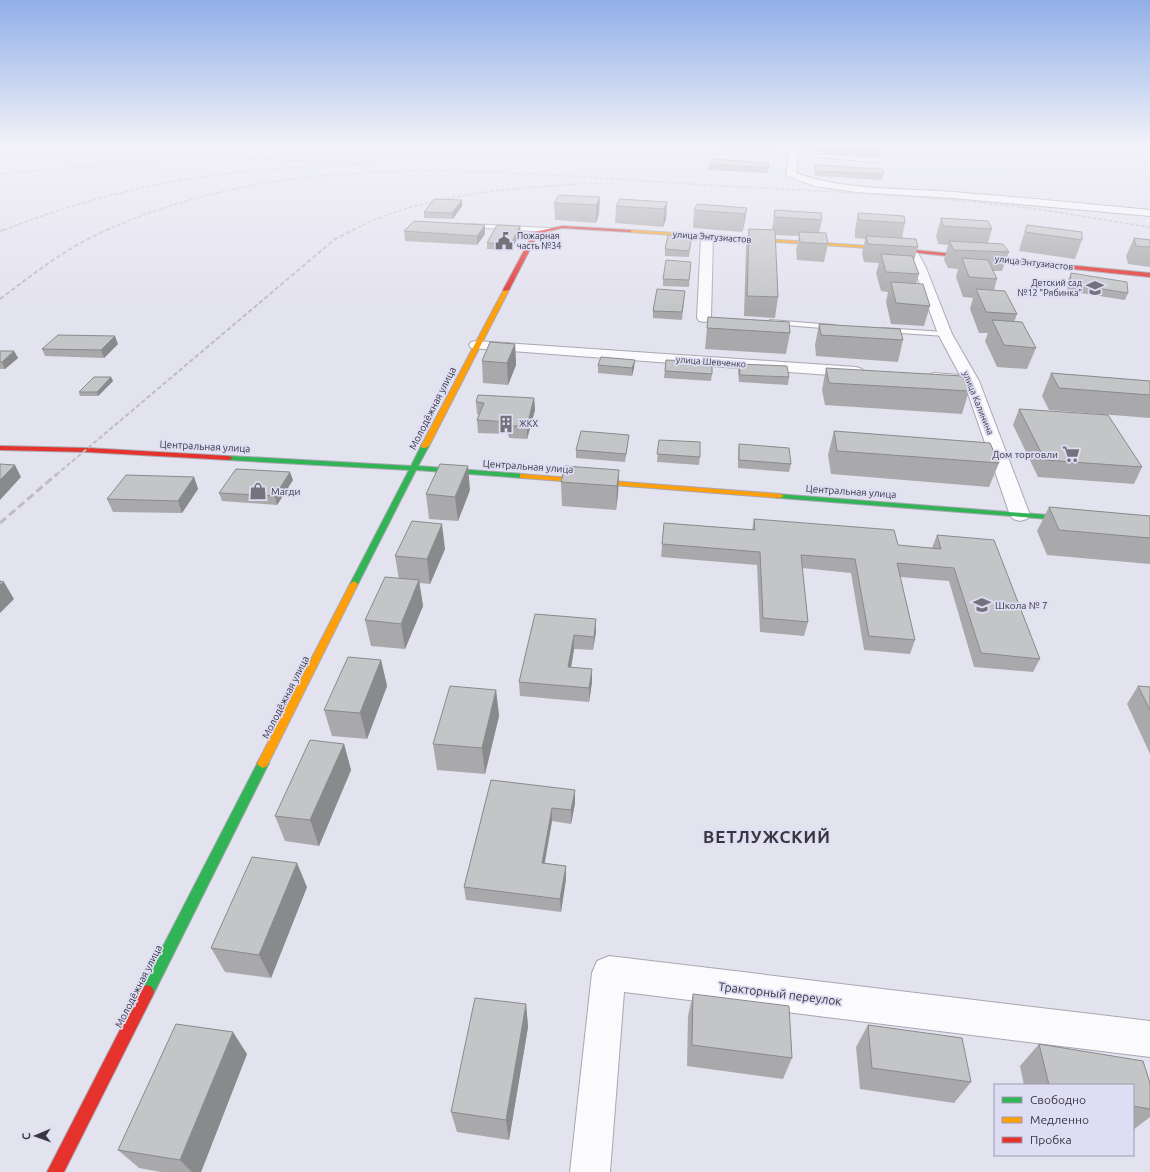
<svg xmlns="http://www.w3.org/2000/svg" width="1150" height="1172" font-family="Ubuntu,sans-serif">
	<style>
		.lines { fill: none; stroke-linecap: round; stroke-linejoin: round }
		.lane-casing { stroke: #a8a7b1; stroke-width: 2 }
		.street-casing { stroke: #a8a7b1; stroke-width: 2 }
		.fast-casing { stroke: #a8a7b1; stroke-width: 2 }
		.slow-casing { stroke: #a8a7b1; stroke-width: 2 }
		.jam-casing { stroke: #a8a7b1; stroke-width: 2 }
		.lane { fill: #fbfbfd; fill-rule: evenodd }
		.street { fill: #fbfbfd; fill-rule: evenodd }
		.fast { fill: #30b455; fill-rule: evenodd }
		.slow { fill: #ff9f0a; fill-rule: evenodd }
		.jam { fill: #e5322d; fill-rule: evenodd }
		.rail-far2 { stroke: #bebec2; stroke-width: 1.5; stroke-dasharray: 3.5 2; stroke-linecap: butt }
		.rail-far1 { stroke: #bebec2; stroke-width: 2; stroke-dasharray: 4.5 2.5; stroke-linecap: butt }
		.rail { stroke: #bebec2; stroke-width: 3; stroke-dasharray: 8 4; stroke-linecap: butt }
		.wall { fill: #a9a9ab }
		.shaded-wall { fill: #898a8b }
		.building { fill: #c4c5c7; stroke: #898a8b }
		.labels { text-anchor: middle; stroke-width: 3.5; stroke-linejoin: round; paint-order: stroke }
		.far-poi-label { font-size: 9px; fill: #383740; stroke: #deddf4; text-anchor: start }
		.far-street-label { font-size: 9px; fill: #383740; stroke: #deddf4 }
		.street-label { font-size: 10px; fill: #383740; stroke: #deddf4 }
		.poi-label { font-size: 10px; fill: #383740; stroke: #deddf4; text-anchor: start }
		.near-street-label { font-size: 12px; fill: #383740; stroke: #deddf4 }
		.near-district-label { font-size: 17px; font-weight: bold; letter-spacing: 1px; fill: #383740; stroke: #deddf4 }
	</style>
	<rect width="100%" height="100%" fill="#e3e2ef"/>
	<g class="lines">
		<g class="lane-casing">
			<path id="lane" d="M809,145H837V146L835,147L818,146L794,151L792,150Z
				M793,153L876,158L879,160L876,162L795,155Z
				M470,224L549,228L552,230L549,232L468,227V225Z
				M770,320L834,325L838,327L834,329L773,324H770Z
				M882,328L945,332L949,334L945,336L885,332L881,330Z"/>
		</g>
		<g class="street-casing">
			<path id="street" d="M791,145H799L796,173C845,191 901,188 953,192C1018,197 1084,204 1150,210V216L953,198L856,192L815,186L788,176L786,174Z
				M707,234L711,235L713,237L711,318L709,321L704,322L699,321L697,318L701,237L703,235Z
				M911,246L915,247L926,268L952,334L979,381L1030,515L1027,519L1020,521L1013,519L1010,515L965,385L928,381L926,378L928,375L934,373L960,375L938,334L914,268L905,250L907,247Z
				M476,341L856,367L862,369L864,372L862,375L856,377L471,348L469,345L471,342Z
				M609,956L1150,1021V1057L624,992L610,1172H570L592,973L597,961Z"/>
		</g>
		<g class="fast-casing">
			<path id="fast" d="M422,444H425L429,446L418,466L523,474L527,476L523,478L416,470L358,584L354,587L350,584L409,470L229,460L225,458L229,456L411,466Z
				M777,494L1074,517L1078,519L1074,521L780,498H777L776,496Z
				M263,758L267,760L269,763L152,997L147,999L142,997L140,992L142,987L259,760Z"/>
		</g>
		<g class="slow-casing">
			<path id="slow" d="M630,230L883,247L885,248L883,249L628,232Z
				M504,289L509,290L429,446L425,448H422L421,446Z
				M520,474L780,494L784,496L780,498L523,478H520Z
				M354,581L358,584L267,766L263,768L259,766L257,763L259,760L350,584Z"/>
		</g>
		<g class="jam-casing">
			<path id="jam" d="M562,226L630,230L632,231L630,232L562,228L538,234L509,290L504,291L503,290L534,232Z
				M883,247L1150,273V277L881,249V248Z
				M0,446L87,448L229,456L233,458L229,460L87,452L0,450Z
				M147,985L152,987L154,992L152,997L64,1172H47L142,987Z"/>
		</g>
		<use href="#lane" class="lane"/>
		<use href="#street" class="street"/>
		<use href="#fast" class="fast"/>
		<use href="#slow" class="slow"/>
		<use href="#jam" class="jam"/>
		<path class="rail-far2" d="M0,153L235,158L376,165
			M0,174L112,164L161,162
			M4,230C103,191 200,172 306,167
			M107,230C288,149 483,171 676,183C785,190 894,193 1003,205C1052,210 1101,220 1150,227
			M353,230C428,191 518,188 601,183"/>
		<path class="rail-far1" d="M0,231L6,229
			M0,299C36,272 67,247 109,229
			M56,475L335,239L355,229"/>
		<path class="rail" d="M0,523L57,474"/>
	</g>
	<path class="wall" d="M718,145H777L776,151L718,147Z
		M819,145H854L880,152L879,157L818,153Z
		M769,163L768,173L708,170L709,164Z
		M815,165L884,174L882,180L815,176L814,171Z
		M600,197L599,214L596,223L555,220L554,203Z
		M462,200V206L453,219L424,218V212Z
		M667,202L666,219L663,227L615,223L616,206Z
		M747,208L744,225L742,232L693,228L694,210Z
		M775,210L822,220L819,233L828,244L824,262L797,260L796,250L799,236L775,235L778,297L775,318L744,316L746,247L749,229L772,230Z
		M858,213L905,223L902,238L918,247L914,261L919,274L916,284L930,306L924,326L891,324L886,302L888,292L881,291L876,273L879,263L864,262L862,254L865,239L855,238V230Z
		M941,218L992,229L988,243L1009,252L1002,271H993L997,279L994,290L1017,314L1014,322L1036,348L1027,369L997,367L985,341L988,333H979L970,309L973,298L963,297L956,277L958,269L948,268L944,260L948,245L938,244L936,236Z
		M1027,225L1082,240L1075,259L1019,251L1021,243Z
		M404,231L485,234L477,245L405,241Z
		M521,232L511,250L487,249V243Z
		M1134,238L1150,240V267L1128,264L1126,256Z
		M691,242L689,257L665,256V249Z
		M691,262L689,287L663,286V279Z
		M1071,273L1128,293L1125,300L1067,291L1068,280Z
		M685,291L682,320L653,318V311Z
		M708,317L790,333L786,354L705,349Z
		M819,324L903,340L898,362L816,356L815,345Z
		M118,344L104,358L45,356L42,349Z
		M515,344L516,365L508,385L483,383L482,361Z
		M0,351H14L18,358L5,369H0Z
		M666,360L712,374L711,381L664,378Z
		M739,364L789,377L788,385L739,382L738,371Z
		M598,365L634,368L632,376L598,373Z
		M826,368L969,391L962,414L825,405L822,390Z
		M1051,373L1150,381V418L1049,410L1042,396Z
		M111,377L113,381L98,396H80L79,392Z
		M534,398L535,410L527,439L509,438L508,434L478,433L477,420L479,415L477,414L476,402Z
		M1019,409L1142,467L1134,484L1038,477L1013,425Z
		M834,431L999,463L989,487L831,474L828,455Z
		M659,440L700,457L699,465L657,462Z
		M628,443L625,462L576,458V450Z
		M739,444L791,464L789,472L738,468V453Z
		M619,470L618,494L616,510L562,506L561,482Z
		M194,477L198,489L182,513L113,512L107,499Z
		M293,480L277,505L222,501L219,493Z
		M470,490L458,521L429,519L426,494Z
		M1049,507L1150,516V564L1047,555L1037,531Z
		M754,519L898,545L932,548L937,535L1040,659L1033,672L974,667L949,581L900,577L915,640L910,654L864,650L851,573L802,568L808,622L804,636L760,632L757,565L661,557L664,523L752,530Z
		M445,549L430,584L419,583L423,606L405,649L371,646L365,620L399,579L395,556Z
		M535,614L596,632L593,650L574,649L571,667L592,682L589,702L520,696L519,682Z
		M381,660L387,686L367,739L332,736L324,710Z
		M1138,686L1150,687V754L1127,704Z
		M496,690L499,716L485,774L437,770L433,744Z
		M344,744L351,770L319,846L285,841L275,816Z
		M491,780L575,803L571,824L552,821L545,863L566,866V879L561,912L466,900L464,887Z
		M307,887L271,978L225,972L211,948Z
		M693,994L792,1058L783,1079L687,1066L688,1016Z
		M526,1004L528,1027L509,1140L457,1132L451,1112Z
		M868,1025L971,1082L954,1103L860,1089L856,1047Z
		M1039,1044L1150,1083V1117L1133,1130V1085H1024L1020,1066Z
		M247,1054L201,1172H161L139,1168L118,1150Z"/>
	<path class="shaded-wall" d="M600,197L599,214L596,223V205Z
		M462,200V206L453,219L452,213Z
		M667,202L666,219L663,227L664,209Z
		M747,208L744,225L742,232L745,214Z
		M485,225V234L477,245V236Z
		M520,226L521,232L511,250V244Z
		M115,336L118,344L104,358L101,350Z
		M515,344L516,365L508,385L507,363Z
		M14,351L18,358L5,369L2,362Z
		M635,360L634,368L632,376V368Z
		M111,377L113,381L98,396L97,392Z
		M534,398L535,410L527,439V426Z
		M15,465L21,477L0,500V480Z
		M468,466L470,490L458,521L455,497Z
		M619,470L618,494L616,510L617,486Z
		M290,472L293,480L277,505L275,496Z
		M194,477L198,489L182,513L178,501Z
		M442,524L445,549L430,584L427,559Z
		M419,580L423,606L405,649L401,624Z
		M4,582L14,599L0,613V585Z
		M596,619V632L593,650L594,637Z
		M574,635V649L569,680L568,667Z
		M381,660L387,686L367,739L360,713Z
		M592,669V682L589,702V688Z
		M496,690L499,716L485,774L482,748Z
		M344,744L351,770L319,846L310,820Z
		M575,790V803L571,824V810Z
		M552,808V821L542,876V863Z
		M297,863L307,887L271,978L259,955Z
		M566,866V879L561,912L560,899Z
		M526,1004L528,1027L509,1140L506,1120Z
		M233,1032L247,1054L201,1172H192L180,1160Z"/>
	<path class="building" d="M819,145H854L879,147L880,152L819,148Z
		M711,159L769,163L768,168L709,164Z
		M815,165L882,169L884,174L816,171Z
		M559,195L600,197L596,205L554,203Z
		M434,199L462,200L452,213L424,212Z
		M620,199L667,202L664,209L616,206Z
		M697,204L747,208L745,214L694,210Z
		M775,210L821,213L822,220L774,217Z
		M858,213L904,216L905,223L859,220Z
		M941,218L988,221L992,229L943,226Z
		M414,221L485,225L477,236L404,231Z
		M497,225L520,226L511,244L487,243Z
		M1027,225L1082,232V240L1025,232Z
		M749,229L775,230L778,297L747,296Z
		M799,232L826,233L828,244L800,242Z
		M668,235L692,236L689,251L665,249Z
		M866,236L916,239L918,247L868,244Z
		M1134,238L1150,240V247L1136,246Z
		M949,241L1003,244L1009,252L954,250Z
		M881,254L912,256L919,274L886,272Z
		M962,258L988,260L997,279L969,277Z
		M666,260L691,262L689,280L663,279Z
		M1071,273L1127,282L1128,293L1070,284Z
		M891,282L923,284L930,306L896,303Z
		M657,289L685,291L682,312L653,311Z
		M976,289L1005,291L1017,314L986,312Z
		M708,317L789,322L790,333L707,328Z
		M992,320L1022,322L1036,348L1004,345Z
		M819,324L900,329L903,340L821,335Z
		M58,335L115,336L101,350L42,349Z
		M490,342L515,344L507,363L482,361Z
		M0,351H14L2,362H0Z
		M601,357L635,360L632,368L598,365Z
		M666,360L712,362V374L665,371Z
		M739,364L787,366L789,377L740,375Z
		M826,368L962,376L969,391L829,383Z
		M1051,373L1150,381V395L1059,388Z
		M94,377H111L97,392H79Z
		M478,395L534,398L527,426H508L509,422L477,420L484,403L476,402Z
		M1019,409L1108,415L1142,467L1045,460Z
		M581,431L629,435L626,454L576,450Z
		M834,431L990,443L999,463L837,451Z
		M659,440L700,442V457L657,454Z
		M739,444L789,448L791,464L739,460Z
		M0,464L15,465L0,480Z
		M440,464L468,466L455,497L426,494Z
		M565,466L619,470L617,486L561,482Z
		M236,469L290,472L275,496L219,493Z
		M126,475L194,477L178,501L107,499Z
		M1049,507L1150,516V538L1059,530Z
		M754,519L894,530L898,545L941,549L937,535L994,540L1040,659L981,653L954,568L897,563L915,640L869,636L855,559L801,555L808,622L763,618L760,552L662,544L664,523L755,530Z
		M412,521L442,524L427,559L395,556Z
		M385,577L419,580L401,624L365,620Z
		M0,581L4,582L0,585Z
		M535,614L596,619L594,637L574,635L568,667L592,669L589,688L519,682Z
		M348,657L381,660L360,713L324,710Z
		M450,686L496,690L482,748L433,744Z
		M1138,686L1150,687V710Z
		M310,740L344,744L310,820L275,816Z
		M491,780L575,790L571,810L552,808L542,863L566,866L560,899L464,887Z
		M252,857L297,863L259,955L211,948Z
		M693,994L789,1006L792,1058L692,1045Z
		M475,998L526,1004L506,1120L451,1112Z
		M176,1024L233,1032L180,1160L118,1150Z
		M868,1025L962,1038L971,1082L872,1068Z
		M1039,1044L1143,1061L1150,1083V1109L1133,1106V1085H1049Z"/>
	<linearGradient id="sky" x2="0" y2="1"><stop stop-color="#91afe8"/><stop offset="0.47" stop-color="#f2f2f8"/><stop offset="1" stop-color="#f2f2f8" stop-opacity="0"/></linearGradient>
	<rect width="1150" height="309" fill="url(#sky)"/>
	<defs>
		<g id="civic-bare" transform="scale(1.38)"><path d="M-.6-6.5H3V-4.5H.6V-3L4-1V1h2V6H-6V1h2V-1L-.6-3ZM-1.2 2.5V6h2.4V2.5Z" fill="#74737d" stroke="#deddf4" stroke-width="2.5" paint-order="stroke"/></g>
		<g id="school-bare" transform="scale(1.38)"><path d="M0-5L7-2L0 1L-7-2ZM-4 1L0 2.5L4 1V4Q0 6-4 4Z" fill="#74737d" stroke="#deddf4" stroke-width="2.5" paint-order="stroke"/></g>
		<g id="building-bare" transform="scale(1.38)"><path d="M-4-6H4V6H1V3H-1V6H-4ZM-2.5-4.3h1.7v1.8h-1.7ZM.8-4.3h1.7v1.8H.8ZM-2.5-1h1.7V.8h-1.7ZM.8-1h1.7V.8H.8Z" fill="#74737d" stroke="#deddf4" stroke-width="2.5" paint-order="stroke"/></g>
		<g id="supermarket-bare" transform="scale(1.38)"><path d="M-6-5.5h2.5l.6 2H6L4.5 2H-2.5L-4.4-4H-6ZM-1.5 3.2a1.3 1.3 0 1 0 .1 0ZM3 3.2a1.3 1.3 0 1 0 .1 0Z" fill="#74737d" stroke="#deddf4" stroke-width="2.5" paint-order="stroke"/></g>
		<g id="shop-bare" transform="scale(1.38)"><path d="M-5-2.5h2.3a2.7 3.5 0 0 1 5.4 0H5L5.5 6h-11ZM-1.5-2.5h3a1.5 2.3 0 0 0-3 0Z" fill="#74737d" stroke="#deddf4" stroke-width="2.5" paint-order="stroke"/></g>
	</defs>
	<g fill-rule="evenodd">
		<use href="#civic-bare" x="504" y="241"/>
		<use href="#school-bare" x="1095" y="288"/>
		<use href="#building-bare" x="506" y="424"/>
		<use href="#supermarket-bare" x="1071" y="454"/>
		<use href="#shop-bare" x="258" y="491"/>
		<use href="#school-bare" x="982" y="605"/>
	</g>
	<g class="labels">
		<g class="far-poi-label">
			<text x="517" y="239">Пожарная<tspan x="517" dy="10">часть №34</tspan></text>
			<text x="1082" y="286" text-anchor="end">Детский сад<tspan x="1082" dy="10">№12 "Рябинка"</tspan></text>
			<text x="519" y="427">ЖКХ</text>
		</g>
		<g class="far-street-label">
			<text transform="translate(712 237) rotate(4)" y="3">улица Энтузиастов</text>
			<text transform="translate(1034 263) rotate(6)" y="3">улица Энтузиастов</text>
			<text transform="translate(711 362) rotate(4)" y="3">улица Шевченко</text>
			<text transform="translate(978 403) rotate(68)" y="3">улица Калинина</text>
		</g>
		<g class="street-label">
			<text transform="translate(432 408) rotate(-63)" y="4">Молодёжная улица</text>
			<text transform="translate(205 446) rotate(3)" y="4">Центральная улица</text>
			<text transform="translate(528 466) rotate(4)" y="4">Центральная улица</text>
			<text transform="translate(851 491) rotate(4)" y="4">Центральная улица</text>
			<text transform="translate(285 697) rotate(-63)" y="4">Молодёжная улица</text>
			<text transform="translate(138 986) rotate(-63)" y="4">Молодёжная улица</text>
		</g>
		<g class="poi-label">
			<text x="1058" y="458" text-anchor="end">Дом торговли</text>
			<text x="271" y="495">Магди</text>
			<text x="995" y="609">Школа № 7</text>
		</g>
		<g class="near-street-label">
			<text transform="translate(780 994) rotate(7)" y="4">Тракторный переулок</text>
		</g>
		<g class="near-district-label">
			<text x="767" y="843">ВЕТЛУЖСКИЙ</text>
		</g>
	</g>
	<rect x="994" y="1084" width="140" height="72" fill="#deddf4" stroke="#9c9bac"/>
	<rect x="1002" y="1097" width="20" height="6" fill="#30b455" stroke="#9c9bac"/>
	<text x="1030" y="1104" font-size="12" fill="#383740">Свободно</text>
	<rect x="1002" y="1117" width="20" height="6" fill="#ff9f0a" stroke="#9c9bac"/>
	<text x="1030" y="1124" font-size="12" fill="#383740">Медленно</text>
	<rect x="1002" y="1137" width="20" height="6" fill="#e5322d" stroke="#9c9bac"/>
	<text x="1030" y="1144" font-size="12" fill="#383740">Пробка</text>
	<g transform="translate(36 1136) rotate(268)" stroke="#deddf4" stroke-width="3" paint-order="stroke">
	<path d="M0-3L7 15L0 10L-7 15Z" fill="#383740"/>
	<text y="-6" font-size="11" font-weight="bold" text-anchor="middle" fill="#383740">С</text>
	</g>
</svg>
